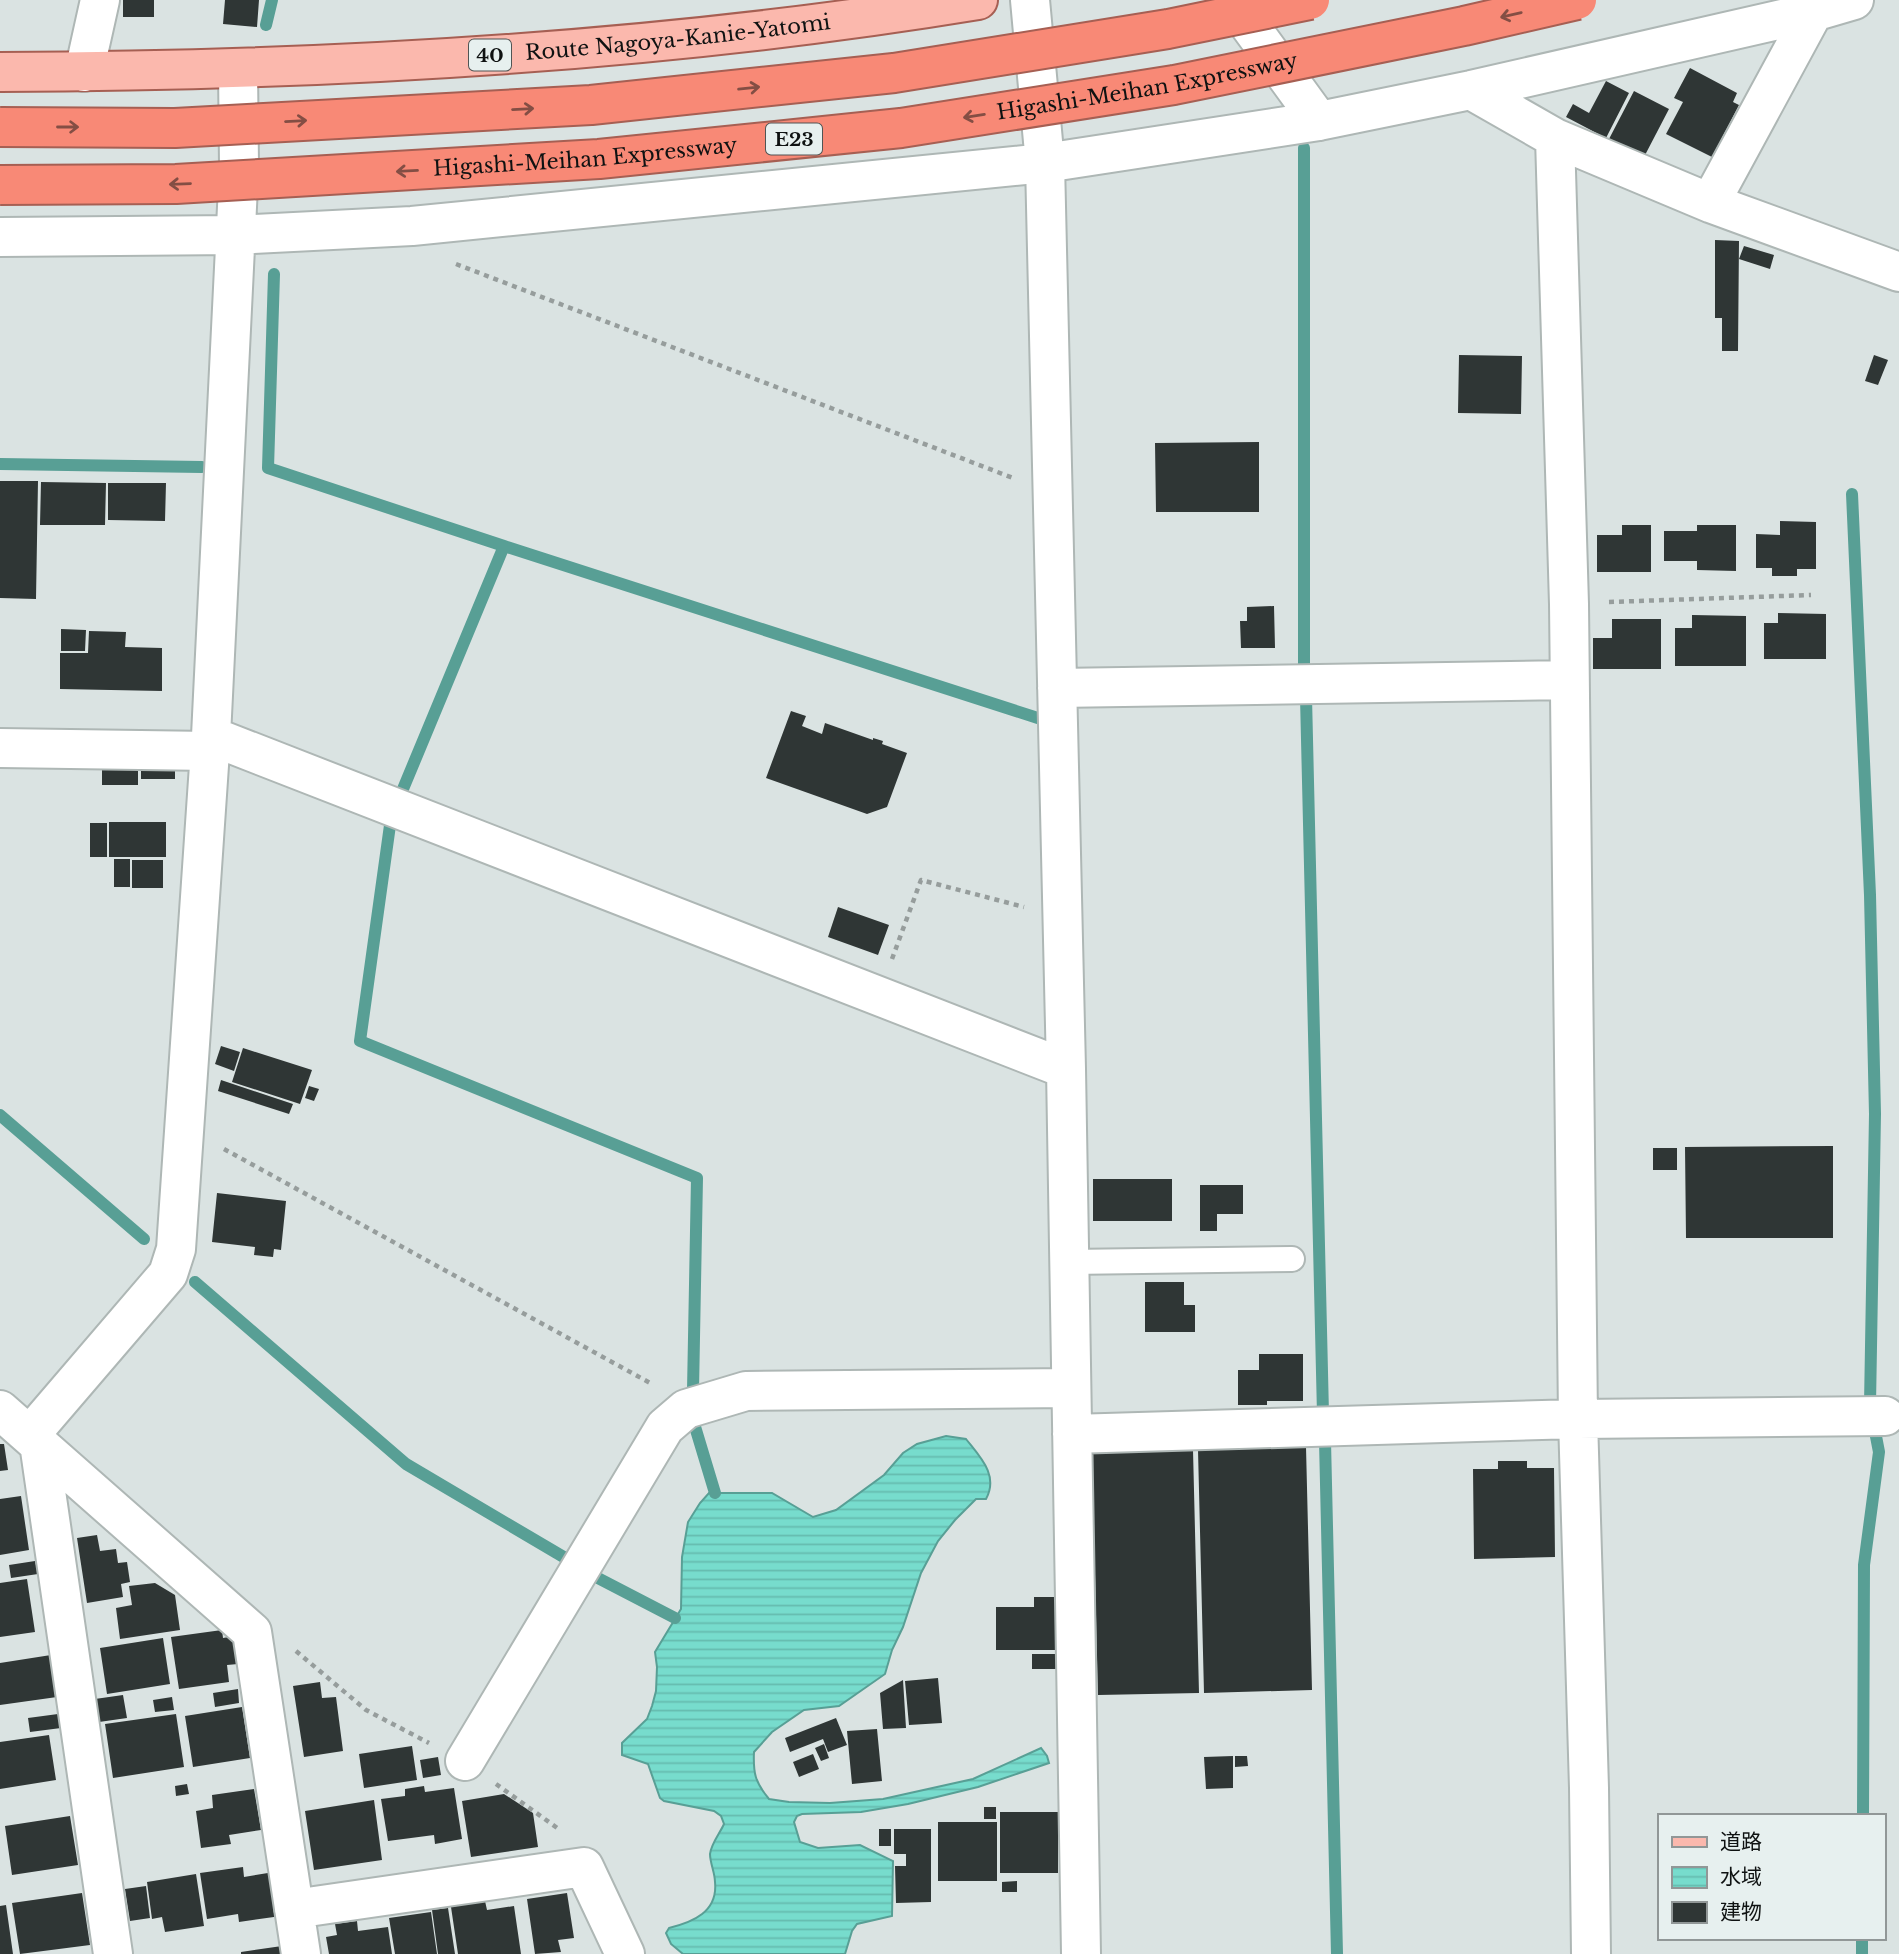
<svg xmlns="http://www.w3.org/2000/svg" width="1899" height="1954" font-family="'Libre Baskerville','Noto Sans JP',serif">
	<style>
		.water { fill: url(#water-rules); stroke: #589f95; stroke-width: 2 }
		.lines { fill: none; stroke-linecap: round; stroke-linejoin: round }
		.stream { stroke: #589f95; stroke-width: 12 }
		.building { fill: #2f3635 }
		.lane-casing { stroke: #aeb7b5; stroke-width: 28 }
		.street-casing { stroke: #aeb7b5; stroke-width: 42 }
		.primary-casing { stroke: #a65f53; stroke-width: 42 }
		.path { stroke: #969d9c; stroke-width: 4.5; stroke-dasharray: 5 5; stroke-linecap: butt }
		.lane { stroke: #fff; stroke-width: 24 }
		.street { stroke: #fff; stroke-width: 38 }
		.primary { stroke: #fbb8ad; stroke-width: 38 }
		.highway-bridge-casing { stroke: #a65f53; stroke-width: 42; stroke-linecap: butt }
		.highway-bridge { stroke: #f88976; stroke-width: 38 }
		.oneway { stroke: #844e44 }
		.labels { text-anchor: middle; stroke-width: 7; stroke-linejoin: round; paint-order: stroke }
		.shield { fill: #e7f0ef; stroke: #505554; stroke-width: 2 }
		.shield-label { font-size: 19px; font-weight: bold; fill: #0f1212 }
		.street-label { font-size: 21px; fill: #0f1212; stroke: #e7f0ef }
	</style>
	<defs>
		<pattern id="water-rules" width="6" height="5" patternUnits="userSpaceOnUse" patternTransform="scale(1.75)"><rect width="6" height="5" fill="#77dccd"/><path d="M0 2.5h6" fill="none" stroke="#66bcaf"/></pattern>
	</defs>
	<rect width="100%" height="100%" fill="#dae3e2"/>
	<path class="water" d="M946,1436L966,1439C980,1457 999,1475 986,1499H976L955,1520L938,1541L921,1573L903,1627L892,1650L885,1674L839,1706L804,1710L772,1732L754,1752C753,1773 755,1782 769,1799L789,1802L830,1803L883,1799L973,1779L1041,1748L1047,1756L1049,1763L978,1787L908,1804L861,1812L802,1814L797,1816L794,1822L800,1842L818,1848L860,1845L893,1861L892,1916L857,1924L852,1931L845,1954H683L671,1944L666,1933L669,1928C693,1922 718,1912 715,1882C715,1873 710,1863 710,1854C711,1844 720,1833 724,1824L721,1816L714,1811L664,1801L660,1798L648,1764L622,1755V1743L647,1719L652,1706L656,1691L657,1667L655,1652L681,1609L682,1557L688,1522L700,1503L709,1493H772L813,1517L836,1510L884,1475L903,1453L917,1444Z"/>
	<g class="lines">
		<path class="stream" d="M266,25L272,0
			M1304,148V674
			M274,274L268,468L504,546L1044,720
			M0,464L202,467
			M1852,494L1870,895L1875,1114L1870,1405L1879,1452L1864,1565L1863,1816
			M1306,697L1323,1414
			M403,789L504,546
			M391,818L360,1041L697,1178L693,1391
			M0,1115L144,1239
			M195,1282L406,1464L567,1559
			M693,1420L715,1493
			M1325,1441L1337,1954
			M594,1576L675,1618
			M1862,1954V1938"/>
	</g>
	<path class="building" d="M123,0H154V17H123Z
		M225,0H259L257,27L223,24Z
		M1690,68L1737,93L1733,102L1739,105L1712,157L1666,134L1683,102L1674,98Z
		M1606,81L1629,93L1606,138L1566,117L1573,104L1589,113Z
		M1634,91L1669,109L1644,157L1609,139Z
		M1715,240L1739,241L1738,351H1722V318H1715Z
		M1744,246L1774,255L1770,269L1739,259Z
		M1459,355L1522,356L1521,414L1458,413Z
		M1874,355L1888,360L1878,385L1865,381Z
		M1259,442V512H1156L1155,443Z
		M0,481H38L36,599L0,598Z
		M41,482L106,483L105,525H40Z
		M108,483H166L165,521L108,520Z
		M1780,521L1816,522V569H1797V576H1772V568H1756V534L1780,535Z
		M1622,525H1651V572H1597V535H1622Z
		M1697,525H1736V571L1697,570V561H1664V531H1697Z
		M1274,606L1275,648H1241L1240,621H1247V607Z
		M1778,613L1826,614V659H1764V623H1778Z
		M1692,615L1746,616V666H1675V628H1692Z
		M1612,619H1661V669H1593V638H1612Z
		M61,629L86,630L85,651H61Z
		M89,631L126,632L125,647L162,648V691L60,689V653H88Z
		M791,711L806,716L802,726L822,734L825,723L873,740V738L883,741L882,744L907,753L887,807L867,814L766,778Z
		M102,761H138V785H102Z
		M141,761H175V779H141Z
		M109,822H166V857H109Z
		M90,823H107V857H90Z
		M114,859H130V887H114Z
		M132,860H163V888H132Z
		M838,907L889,925L878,955L828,937Z
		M221,1046L240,1052L234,1071L215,1064Z
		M243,1048L312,1070L300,1104L232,1082Z
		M221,1080L293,1104L289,1114L218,1091Z
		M309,1086L319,1089L314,1101L305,1098Z
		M1833,1146V1238H1686L1685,1147Z
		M1653,1148H1677V1170H1653Z
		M1093,1179H1172V1221H1093Z
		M1200,1185H1243V1214H1217V1231H1200Z
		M217,1193L286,1201L281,1250L274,1249L273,1257L254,1255L255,1247L212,1242Z
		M1145,1282H1184V1305H1195V1332H1145Z
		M1259,1354H1303V1401H1267V1405H1238V1370H1259Z
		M0,1444H4L8,1470L0,1471Z
		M1306,1447L1312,1690L1204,1693L1198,1450Z
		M1193,1450L1199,1693L1098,1695L1092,1453Z
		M1498,1461H1527V1468H1554L1555,1557L1474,1559L1473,1469H1498Z
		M21,1496L29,1550L0,1555V1499Z
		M97,1535L100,1551L116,1549L118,1563L127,1562L130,1582L121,1584L123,1597L87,1603L77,1538Z
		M35,1561L38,1574L11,1578L9,1565Z
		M27,1579L35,1632L0,1637V1583Z
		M155,1583L175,1595L180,1630L120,1639L116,1608L132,1605L129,1586Z
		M1034,1597H1059V1650H996V1607H1034Z
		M222,1630L223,1638L234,1636L238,1664L227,1665L229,1682L179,1689L171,1637Z
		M163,1638L170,1684L107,1694L100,1648Z
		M1032,1654H1059V1669H1032Z
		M51,1655L57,1697L0,1705V1663Z
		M938,1678L942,1723L909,1725L905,1681Z
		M903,1680L906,1728L883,1729L880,1693Z
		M320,1682L322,1698L336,1697L343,1751L304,1757L293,1686Z
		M238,1689L239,1703L215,1707L213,1693Z
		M123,1695L127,1718L99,1722L95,1699Z
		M172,1697L174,1710L155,1712L153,1700Z
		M242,1707L250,1758L193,1767L185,1716Z
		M58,1714L61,1728L30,1732L28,1718Z
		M176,1714L184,1767L113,1778L105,1724Z
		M836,1718L847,1745L828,1752L823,1739L790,1752L785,1738Z
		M877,1729L882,1781L852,1784L847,1731Z
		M49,1735L56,1780L0,1789V1742Z
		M824,1744L829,1758L821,1761L815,1748Z
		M412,1746L417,1780L364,1788L359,1754Z
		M813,1754L819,1769L799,1777L793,1762Z
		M1233,1756V1788L1206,1789L1204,1757Z
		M1235,1756H1247L1248,1766L1235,1767Z
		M438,1757L441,1775L423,1778L420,1760Z
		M187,1784L189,1794L176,1796L175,1786Z
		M424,1786L425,1792L454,1788L462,1839L435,1844L434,1835L388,1841L381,1799L405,1796V1789Z
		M254,1789L261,1830L229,1835L231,1844L201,1848L196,1811L213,1808L212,1795Z
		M504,1794L533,1813L538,1847L471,1857L462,1801Z
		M374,1800L382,1860L314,1870L305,1811Z
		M984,1807H996V1819H984Z
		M1000,1812H1058V1873H1000Z
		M70,1816L78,1865L12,1875L5,1826Z
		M938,1822H997V1881H938Z
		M879,1829H891V1846H879Z
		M894,1829H931V1902L896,1903L895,1866H906V1854H894Z
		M243,1867L244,1877L274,1872L281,1916L239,1922L238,1914L207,1919L200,1873Z
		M196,1874L204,1926L165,1932L162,1917L152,1919L147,1882Z
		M1017,1881V1892H1002V1882Z
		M146,1886L150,1918L130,1921L125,1889Z
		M82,1893L90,1945L20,1954L12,1903Z
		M567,1893L574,1938L558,1940L561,1952L535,1954L527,1899Z
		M485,1901L487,1910L514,1906L521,1954H458L451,1907Z
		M6,1905L13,1954H0V1906Z
		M448,1908L455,1954H438L432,1910Z
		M431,1912L437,1954H395L389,1918Z
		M357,1921L358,1931L388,1927L392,1954H329L326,1937L337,1935L335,1924Z
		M282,1946L283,1954H241V1952Z"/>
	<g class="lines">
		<g class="lane-casing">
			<path id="lane" d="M1069,1262L1292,1259"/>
		</g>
		<g class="street-casing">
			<path id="street" d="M1030,0L1045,163L1066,1069L1081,1954
				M1231,0L1319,121
				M84,72L100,0
				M1471,90L1555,138L1710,203L1899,272
				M1555,138L1569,604L1578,1419L1589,1788L1591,1954
				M1710,203L1820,0
				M0,237L236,235L412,226L1045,163L1319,121L1471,90L1813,12L1854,0
				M1057,688L1569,680
				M211,736L1066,1069
				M0,748L210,751
				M0,1410L252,1632L301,1954
				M1072,1434L1578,1419L1885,1416
				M30,1435L168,1274L176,1249L211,736L239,166L238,68
				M39,1443L113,1954
				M465,1761L665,1427L686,1409L746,1391L1070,1388
				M294,1909L584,1867L625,1954"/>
		</g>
		<g class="primary-casing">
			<g id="primary">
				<path id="s1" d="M0,72C325,71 656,53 978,0"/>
			</g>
		</g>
		<path class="path" d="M456,264L1013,478
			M1609,602L1811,595
			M892,959L921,880L1024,907
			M224,1149L652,1384
			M296,1651L366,1710L429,1743
			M496,1784L560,1830"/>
		<use href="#lane" class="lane"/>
		<use href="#street" class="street"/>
		<use href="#primary" class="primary"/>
		<g class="highway-bridge-casing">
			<g id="highway-bridge">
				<path d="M0,127L175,128L591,105L894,73L1168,29L1310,0"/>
				<path id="s2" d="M0,185L176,184L599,159L901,128L1174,85L1464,26L1577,0"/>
			</g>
		</g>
		<use href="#highway-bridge" class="highway-bridge"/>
	</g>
	<defs><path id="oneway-shaft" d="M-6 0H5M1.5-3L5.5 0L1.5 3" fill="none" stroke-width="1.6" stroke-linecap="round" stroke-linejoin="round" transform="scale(1.75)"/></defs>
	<g class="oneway">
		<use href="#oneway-shaft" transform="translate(1511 15) rotate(167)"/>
		<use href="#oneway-shaft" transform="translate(749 88) rotate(-6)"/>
		<use href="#oneway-shaft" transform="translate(523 109) rotate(-3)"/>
		<use href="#oneway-shaft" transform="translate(974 116) rotate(171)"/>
		<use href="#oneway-shaft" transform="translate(296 121) rotate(-3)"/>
		<use href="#oneway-shaft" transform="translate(68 127)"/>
		<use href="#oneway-shaft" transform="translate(407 171) rotate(177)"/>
		<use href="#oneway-shaft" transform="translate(180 184) rotate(178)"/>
	</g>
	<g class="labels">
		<g class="shield">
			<rect x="469" y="39.5" width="42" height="31" rx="5"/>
			<rect x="766" y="123.5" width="56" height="31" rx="5"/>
		</g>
		<g class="shield-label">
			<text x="490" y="62">40</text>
			<text x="794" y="146">E23</text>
		</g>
		<g class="street-label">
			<text dy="7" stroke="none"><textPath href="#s1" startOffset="679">Route Nagoya-Kanie-Yatomi</textPath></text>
			<text dy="7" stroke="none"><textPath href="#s2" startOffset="1153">Higashi-Meihan Expressway</textPath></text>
			<text dy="7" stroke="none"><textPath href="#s2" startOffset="586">Higashi-Meihan Expressway</textPath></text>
		</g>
	</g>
	<rect x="1658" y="1814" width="228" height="126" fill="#e7f0ef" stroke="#919797" stroke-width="2"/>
	<rect x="1672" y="1837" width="35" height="10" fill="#fbb8ad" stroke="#919797" stroke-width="2"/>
	<text x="1720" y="1849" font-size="21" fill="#0f1212">道路</text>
	<rect x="1672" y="1867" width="35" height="21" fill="url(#water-rules)" stroke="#919797" stroke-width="2"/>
	<text x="1720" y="1884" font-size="21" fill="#0f1212">水域</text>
	<rect x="1672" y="1902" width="35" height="21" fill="#2f3635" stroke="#919797" stroke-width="2"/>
	<text x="1720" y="1919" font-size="21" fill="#0f1212">建物</text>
</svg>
